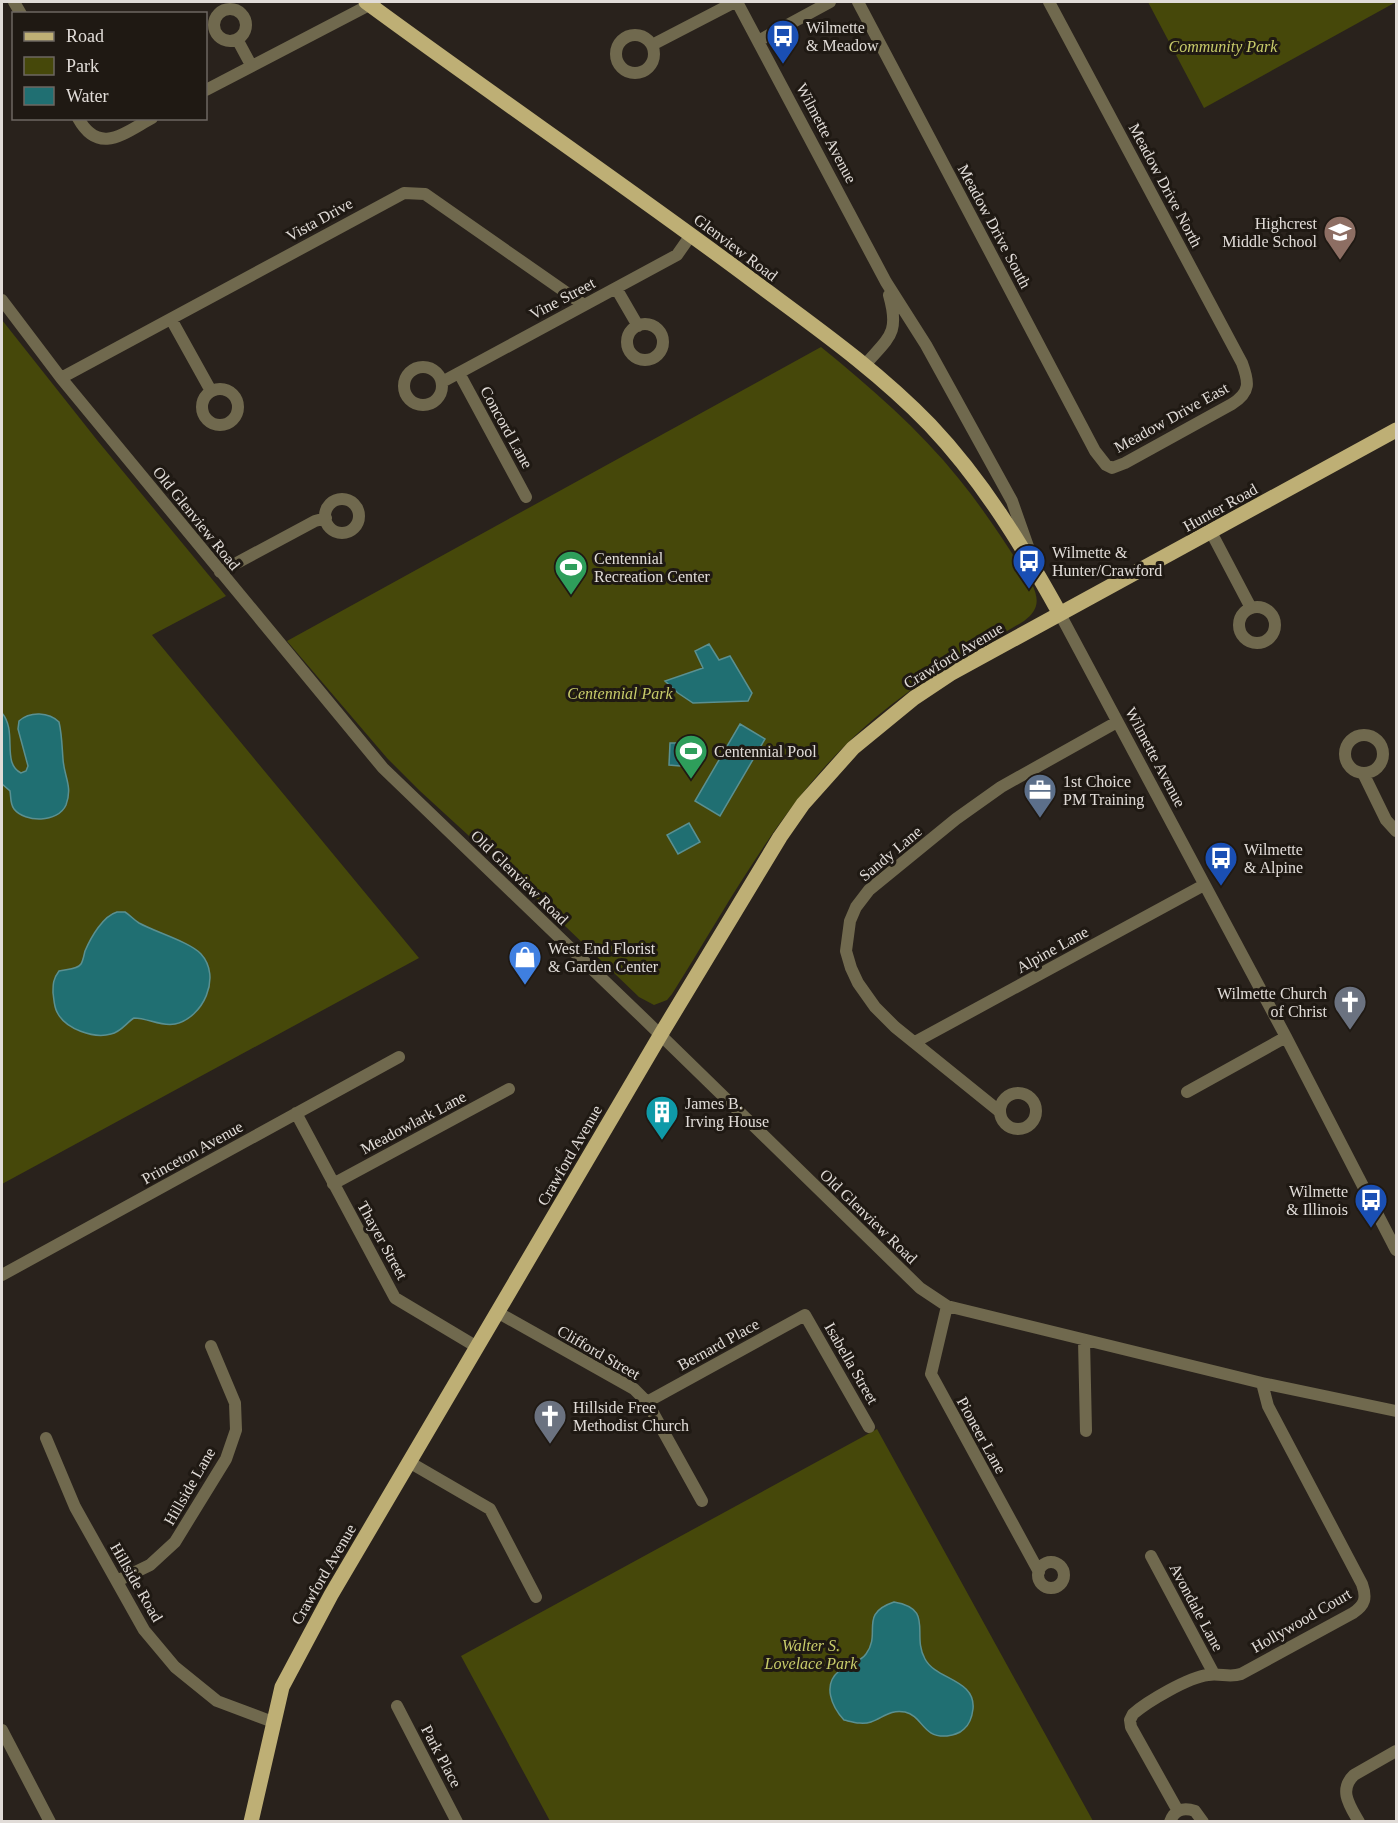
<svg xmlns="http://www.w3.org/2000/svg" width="1398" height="1823" font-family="'Times New Roman',serif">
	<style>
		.green { fill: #46480a }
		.water { fill: #206f72; stroke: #5a9091; stroke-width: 1.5 }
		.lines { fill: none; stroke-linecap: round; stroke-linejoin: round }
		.minor { stroke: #70694e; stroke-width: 12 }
		.major { stroke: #beaf75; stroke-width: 15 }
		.labels { text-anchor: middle; stroke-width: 6; stroke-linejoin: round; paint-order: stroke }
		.poi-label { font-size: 16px; fill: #e1dcd8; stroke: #1f1913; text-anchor: start }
		.park-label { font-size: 16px; font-style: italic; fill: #c8cc6a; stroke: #1f1913 }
		.street-label { font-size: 16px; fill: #e1dcd8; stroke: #1f1913 }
	</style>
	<rect width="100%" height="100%" fill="#29221c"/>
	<path class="green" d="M1148,2H1396L1204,108Z
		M2,320L97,440L226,596L152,635L419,958L2,1184Z
		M821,347C870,387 919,429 959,479C986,512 1009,549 1032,584C1040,601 1038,610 1024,621C974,651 921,679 876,717C787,791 733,897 672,994L667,1000L654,1005L639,997L515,878L420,791L387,758L287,641Z
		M877,1429L1093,1821H550L461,1656Z"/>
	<path class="water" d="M709,644L719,660L730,656L752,693L748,701L693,703L678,693L665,681L703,668L695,651Z
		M2,713C18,732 1,763 21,773L26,771L28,766L18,729L19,721C30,711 49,712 59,722C62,735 62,747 63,759C64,777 73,786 66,805C58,823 25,823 14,809C10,804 11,796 10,791L2,784Z
		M740,724L765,739L720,816L695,801Z
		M670,743H686L680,766L669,765Z
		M689,823L700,842L678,854L667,835Z
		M117,912H125C130,915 134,920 139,923C155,932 190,942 201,954C222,977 203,1018 175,1024C161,1027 148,1018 134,1018C126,1023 121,1032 111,1034C94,1039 65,1029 57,1012C54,1007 54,999 53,993C53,984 53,979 59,971C65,969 77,970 81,964C83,961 84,955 85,951C91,937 103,916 117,912Z
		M894,1602C935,1609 911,1634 925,1659C936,1680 976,1679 973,1709C972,1717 970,1724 964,1729C959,1734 953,1735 947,1736C922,1738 923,1716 905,1712C890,1709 883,1718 871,1722C862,1725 853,1722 844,1720C832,1707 822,1685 839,1671C847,1663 860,1663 866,1654C882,1633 858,1614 894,1602Z"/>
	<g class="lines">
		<path class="minor" d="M14,2L21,14
			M737,2L886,282L926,345L1012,501L1031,555
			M858,2L1095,451L1106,465L1112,468L1125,463L1232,404C1251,392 1249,382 1242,363L1049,2
			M214 25a16 16 0 1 1 32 0a16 16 0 1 1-32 0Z
			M616 54a19 19 0 1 1 38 0a19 19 0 1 1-38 0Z
			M237,39L251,65
			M758,41L830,2
			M652,45L735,2
			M206,90L375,2
			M78,118C99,156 124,133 152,118
			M616,288L638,326
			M2,300L61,378L383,768L642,1017L920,1288L947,1306L1262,1383L1396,1411
			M171,319L211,391
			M627 342a18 18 0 1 1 36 0a18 18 0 1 1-36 0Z
			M865,365C889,337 900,334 889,295
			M404 386a19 19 0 1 1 38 0a19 19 0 1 1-38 0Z
			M459,373L526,497
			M61,378L404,193L425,194L584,305
			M442,382L677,255L691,235
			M202 407a18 18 0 1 1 36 0a18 18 0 1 1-36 0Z
			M325 516a17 17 0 1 1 34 0a17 17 0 1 1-34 0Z
			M1211,532L1251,608
			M220,572L315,521L326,518
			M1239 625a18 18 0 1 1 36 0a18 18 0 1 1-36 0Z
			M1060,614L1286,1037L1396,1250
			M1345 754a19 19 0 1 1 38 0a19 19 0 1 1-38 0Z
			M1363,773L1386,820L1396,831
			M915,1042L1204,885
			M1187,1092L1286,1037
			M1000 1111a18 18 0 1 1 36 0a18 18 0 1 1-36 0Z
			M999,1111L895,1027L875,1007L858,983L851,968L846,951L850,921L856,907L869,890L956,819L1001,787L1117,722
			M296,1113L395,1298L477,1347
			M333,1184L509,1089
			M2,1275L399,1057
			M947,1306L931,1374L1039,1572
			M497,1312L634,1389L647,1402L702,1501
			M1084,1340L1086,1431
			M647,1402L805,1315L869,1427
			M46,1438L75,1507L144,1630L175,1667L217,1701L273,1722
			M409,1462L490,1509L536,1597
			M1151,1556L1214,1674
			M1038 1575a13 13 0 1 1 26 0a13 13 0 1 1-26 0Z
			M117,1581L150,1565L175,1542L226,1459L236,1430L235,1403L211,1346
			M397,1706L457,1822
			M2,1730L50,1822
			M1178,1811L1131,1727L1130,1720L1133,1714C1148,1701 1189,1677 1208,1675C1220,1673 1230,1678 1241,1674L1353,1613C1365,1605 1367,1598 1362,1584L1268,1406L1262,1383
			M1170,1822C1174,1810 1183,1807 1195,1811L1203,1822
			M1359,1822C1350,1806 1338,1790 1354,1775L1396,1751"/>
		<path class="major" d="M366,2C491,94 619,181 744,274C808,322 874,367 930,425C983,481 1023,547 1060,614
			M251,1822L282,1687L331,1595L661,1034L780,837L803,804L853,748L914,698L950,674L1396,430"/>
	</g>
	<defs>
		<g id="bus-pin" transform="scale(1.725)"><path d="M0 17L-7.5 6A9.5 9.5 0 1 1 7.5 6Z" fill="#1a4fb4" stroke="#1f1913"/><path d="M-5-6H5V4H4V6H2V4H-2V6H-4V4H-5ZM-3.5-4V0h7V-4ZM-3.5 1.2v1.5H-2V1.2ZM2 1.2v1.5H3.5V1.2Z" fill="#fff"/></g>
		<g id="school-pin" transform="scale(1.725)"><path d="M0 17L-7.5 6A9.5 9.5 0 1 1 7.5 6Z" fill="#8d6e63" stroke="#1f1913"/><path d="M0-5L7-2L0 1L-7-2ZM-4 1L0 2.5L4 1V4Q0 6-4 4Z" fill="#fff"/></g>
		<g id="stadium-pin" transform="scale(1.725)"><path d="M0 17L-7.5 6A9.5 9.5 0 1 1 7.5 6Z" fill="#2e9e5b" stroke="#1f1913"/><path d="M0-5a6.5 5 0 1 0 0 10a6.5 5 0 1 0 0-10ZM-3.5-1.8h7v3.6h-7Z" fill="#fff"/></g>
		<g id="office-pin" transform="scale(1.725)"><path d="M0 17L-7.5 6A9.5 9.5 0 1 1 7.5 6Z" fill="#5c6f8a" stroke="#1f1913"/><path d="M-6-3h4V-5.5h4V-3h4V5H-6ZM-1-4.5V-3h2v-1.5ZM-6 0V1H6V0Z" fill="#fff"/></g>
		<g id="shop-pin" transform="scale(1.725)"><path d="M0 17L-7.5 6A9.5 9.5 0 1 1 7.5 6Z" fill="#3f7fe0" stroke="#1f1913"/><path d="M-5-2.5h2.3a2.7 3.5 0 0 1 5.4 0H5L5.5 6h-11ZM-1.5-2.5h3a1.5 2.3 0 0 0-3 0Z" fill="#fff"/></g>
		<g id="church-pin" transform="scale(1.725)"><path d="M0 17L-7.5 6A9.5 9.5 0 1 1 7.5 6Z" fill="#6b7280" stroke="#1f1913"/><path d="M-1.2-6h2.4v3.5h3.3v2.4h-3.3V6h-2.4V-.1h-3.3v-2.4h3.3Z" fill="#fff"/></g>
		<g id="building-pin" transform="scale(1.725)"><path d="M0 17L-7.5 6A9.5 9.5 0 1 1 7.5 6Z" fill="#0f9aa8" stroke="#1f1913"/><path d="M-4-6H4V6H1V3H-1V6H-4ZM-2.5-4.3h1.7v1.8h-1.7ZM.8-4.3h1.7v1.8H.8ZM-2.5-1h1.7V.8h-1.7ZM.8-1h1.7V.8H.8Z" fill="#fff"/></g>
	</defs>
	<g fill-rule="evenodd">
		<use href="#bus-pin" x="783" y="36"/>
		<use href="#school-pin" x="1340" y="232"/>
		<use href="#bus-pin" x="1029" y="561"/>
		<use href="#stadium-pin" x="571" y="567"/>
		<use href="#stadium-pin" x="691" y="751"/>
		<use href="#office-pin" x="1040" y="790"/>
		<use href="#bus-pin" x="1221" y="858"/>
		<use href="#shop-pin" x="525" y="957"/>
		<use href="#church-pin" x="1350" y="1002"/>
		<use href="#building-pin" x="662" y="1112"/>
		<use href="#bus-pin" x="1371" y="1200"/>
		<use href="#church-pin" x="550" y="1416"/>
	</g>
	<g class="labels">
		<g class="poi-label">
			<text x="806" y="33">Wilmette<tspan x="806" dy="18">&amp; Meadow</tspan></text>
			<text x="1317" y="229" text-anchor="end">Highcrest<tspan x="1317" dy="18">Middle School</tspan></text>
			<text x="1052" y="558">Wilmette &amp;<tspan x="1052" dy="18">Hunter/Crawford</tspan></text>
			<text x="594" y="564">Centennial<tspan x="594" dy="18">Recreation Center</tspan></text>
			<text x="714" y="757">Centennial Pool</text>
			<text x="1063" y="787">1st Choice<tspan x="1063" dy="18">PM Training</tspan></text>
			<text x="1244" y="855">Wilmette<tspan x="1244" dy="18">&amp; Alpine</tspan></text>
			<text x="548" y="954">West End Florist<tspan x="548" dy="18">&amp; Garden Center</tspan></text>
			<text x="1327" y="999" text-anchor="end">Wilmette Church<tspan x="1327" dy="18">of Christ</tspan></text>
			<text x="685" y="1109">James B.<tspan x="685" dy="18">Irving House</tspan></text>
			<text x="1348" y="1197" text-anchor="end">Wilmette<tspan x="1348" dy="18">&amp; Illinois</tspan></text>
			<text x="573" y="1413">Hillside Free<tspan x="573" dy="18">Methodist Church</tspan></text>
		</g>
		<g class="park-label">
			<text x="1223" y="52">Community Park</text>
			<text x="620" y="699">Centennial Park</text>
			<text x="811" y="1651">Walter S.<tspan x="811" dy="18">Lovelace Park</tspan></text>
		</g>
		<g class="street-label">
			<text transform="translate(827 133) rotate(62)" y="6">Wilmette Avenue</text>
			<text transform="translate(1166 185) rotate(62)" y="6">Meadow Drive North</text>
			<text transform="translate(319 219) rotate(-29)" y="6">Vista Drive</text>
			<text transform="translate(995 226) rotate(62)" y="6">Meadow Drive South</text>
			<text transform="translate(736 247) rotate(37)" y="6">Glenview Road</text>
			<text transform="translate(562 298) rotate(-28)" y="6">Vine Street</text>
			<text transform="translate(1171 417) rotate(-29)" y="6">Meadow Drive East</text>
			<text transform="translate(507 427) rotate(61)" y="6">Concord Lane</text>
			<text transform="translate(1220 507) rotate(-29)" y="6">Hunter Road</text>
			<text transform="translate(197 518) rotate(51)" y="6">Old Glenview Road</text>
			<text transform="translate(953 655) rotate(-31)" y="6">Crawford Avenue</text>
			<text transform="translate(1156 757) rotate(62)" y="6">Wilmette Avenue</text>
			<text transform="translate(890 853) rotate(-40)" y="6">Sandy Lane</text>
			<text transform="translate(520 877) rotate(44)" y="6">Old Glenview Road</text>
			<text transform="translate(1052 949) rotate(-29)" y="6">Alpine Lane</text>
			<text transform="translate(413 1122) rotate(-28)" y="6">Meadowlark Lane</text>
			<text transform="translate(192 1152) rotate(-29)" y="6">Princeton Avenue</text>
			<text transform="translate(569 1155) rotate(-60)" y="6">Crawford Avenue</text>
			<text transform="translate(869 1216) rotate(44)" y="6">Old Glenview Road</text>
			<text transform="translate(383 1240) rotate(61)" y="6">Thayer Street</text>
			<text transform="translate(718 1344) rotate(-29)" y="6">Bernard Place</text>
			<text transform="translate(599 1352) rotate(30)" y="6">Clifford Street</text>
			<text transform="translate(852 1363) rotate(60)" y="6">Isabella Street</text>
			<text transform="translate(982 1435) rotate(61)" y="6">Pioneer Lane</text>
			<text transform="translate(189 1486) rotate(-60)" y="6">Hillside Lane</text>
			<text transform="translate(323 1574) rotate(-60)" y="6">Crawford Avenue</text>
			<text transform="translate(137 1582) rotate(60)" y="6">Hillside Road</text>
			<text transform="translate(1197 1607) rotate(62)" y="6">Avondale Lane</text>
			<text transform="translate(1301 1620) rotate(-30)" y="6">Hollywood Court</text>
			<text transform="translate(442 1756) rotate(62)" y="6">Park Place</text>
		</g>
	</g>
	<rect width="1398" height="1823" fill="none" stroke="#e1dcd8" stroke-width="6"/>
	<rect x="12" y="12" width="195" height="108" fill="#1f1913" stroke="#6d6762" stroke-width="1.5"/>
	<rect x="24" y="32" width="30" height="9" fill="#beaf75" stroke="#6d6762" stroke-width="1.5"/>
	<text x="66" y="42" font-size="18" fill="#e1dcd8">Road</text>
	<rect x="24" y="57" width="30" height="18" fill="#46480a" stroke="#6d6762" stroke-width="1.5"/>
	<text x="66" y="72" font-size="18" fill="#e1dcd8">Park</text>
	<rect x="24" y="87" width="30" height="18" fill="#206f72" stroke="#6d6762" stroke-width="1.5"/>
	<text x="66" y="102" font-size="18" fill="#e1dcd8">Water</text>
</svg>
